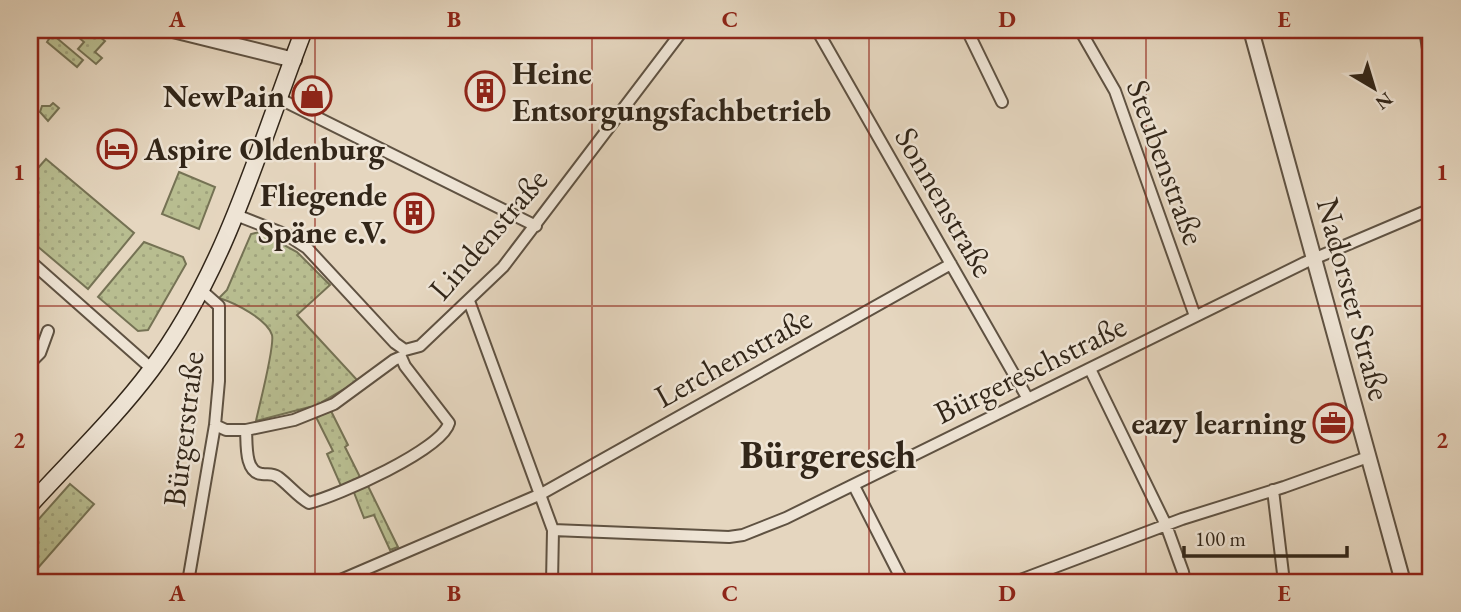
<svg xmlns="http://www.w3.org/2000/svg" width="1461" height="612" font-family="'EB Garamond',serif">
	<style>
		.grass { fill: url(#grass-dots); stroke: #757254; stroke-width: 2 }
		.pitch { fill: #b8bd90; stroke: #757254; stroke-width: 2 }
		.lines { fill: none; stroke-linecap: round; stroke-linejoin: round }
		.minor-casing { stroke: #5f5242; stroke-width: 14 }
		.tertiary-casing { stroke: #5f5242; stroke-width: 18 }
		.secondary-casing { stroke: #322619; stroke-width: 19 }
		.minor { stroke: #eee4d5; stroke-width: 10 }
		.tertiary { stroke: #eee4d5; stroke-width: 14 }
		.secondary { stroke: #eee4d5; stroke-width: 16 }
		.grid { fill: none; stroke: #8f2418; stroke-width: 2; stroke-opacity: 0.55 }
		.labels { text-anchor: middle; stroke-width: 5; stroke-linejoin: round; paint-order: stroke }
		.poi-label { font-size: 32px; font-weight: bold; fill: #322619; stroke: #eee4d5; text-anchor: end }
		.street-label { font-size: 32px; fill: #322619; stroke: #eee4d5 }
		.district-label { font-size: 38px; font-weight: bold; fill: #322619; stroke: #eee4d5 }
		.neatline { fill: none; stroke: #8f2418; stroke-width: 2.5 }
		.grid-label { font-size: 23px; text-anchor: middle; font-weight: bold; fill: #8f2418 }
	</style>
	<defs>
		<pattern id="grass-dots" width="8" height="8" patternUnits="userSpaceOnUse" patternTransform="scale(1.75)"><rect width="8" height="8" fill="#b8bd90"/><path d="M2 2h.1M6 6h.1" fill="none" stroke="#9fa27c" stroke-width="1.8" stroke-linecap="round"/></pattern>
	</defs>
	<rect width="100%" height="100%" fill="#e5d6bf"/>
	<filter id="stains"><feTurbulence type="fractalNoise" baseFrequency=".00286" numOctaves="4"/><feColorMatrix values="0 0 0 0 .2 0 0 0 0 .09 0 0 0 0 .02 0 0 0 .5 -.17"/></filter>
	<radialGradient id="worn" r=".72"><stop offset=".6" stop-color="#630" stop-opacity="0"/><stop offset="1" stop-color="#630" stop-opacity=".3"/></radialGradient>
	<path class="grass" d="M70,30H91L105,41L95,52L102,58L96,64L78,49L84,42Z
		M52,34L83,60L77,67L47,42Z
		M53,103L59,108L48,121L40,112L42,106H50Z
		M46,159L134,233L88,289L30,240V177Z
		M179,172L215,187L199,229L162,214Z
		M260,232L297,252L330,285L297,315L358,381L322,402L323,406L313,411L310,407L256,421C259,406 275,346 272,335C267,319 235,303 219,298L227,290L251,234Z
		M144,242L183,257L186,264L148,330L138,331L98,297Z
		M331,411L348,445L345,447L360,477L341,486L327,454L333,451L316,417Z
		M366,482L398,547L390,550L374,515L364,518L353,490Z
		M70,484L94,504L30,577V529Z"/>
	<path class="pitch" d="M1431,287V329L1422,292Z"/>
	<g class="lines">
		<g class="minor-casing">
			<path id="minor" d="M817,30L1028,399
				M967,30L1002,102
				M1080,30L1115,91L1195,316
				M1425,30L1431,68
				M280,99L536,226
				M236,215L287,235L307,248L395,343L405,350L420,346L503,267L683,30
				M30,261L152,369
				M469,301L553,530L729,537L743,535L786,518L1304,263L1431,209
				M30,363L40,353L48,331
				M1090,369L1166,525L1183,572L1185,582
				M215,425L226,430H246C247,442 244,473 262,474C268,475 272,473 278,477C289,485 297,496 309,503C337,496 442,450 449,423L405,366L401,357L394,360L334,404L294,420L246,430
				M854,486L903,582
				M1273,490L1284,582
				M188,582L215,425L219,381V306L201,290
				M336,582L541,494L951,264
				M552,582L553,530
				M1015,582L1182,519L1284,487L1368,457
				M1420,582L1431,579"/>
		</g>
		<g class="tertiary-casing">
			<path id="tertiary" d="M173,30L294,60
				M1251,30L1403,582"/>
		</g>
		<g class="secondary-casing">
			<path id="secondary" d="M30,505C70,461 115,418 151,370C227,268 259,146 304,30"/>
		</g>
		<use href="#minor" class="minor"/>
		<use href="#tertiary" class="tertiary"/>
		<use href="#secondary" class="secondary"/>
	</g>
	<path class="grid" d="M315,30V582M592,30V582M869,30V582M1146,30V582M30,306H1431"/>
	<defs>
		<g id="building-ring" transform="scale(2.0125)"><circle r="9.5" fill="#eee4d5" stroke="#8f2418" stroke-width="1.5"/><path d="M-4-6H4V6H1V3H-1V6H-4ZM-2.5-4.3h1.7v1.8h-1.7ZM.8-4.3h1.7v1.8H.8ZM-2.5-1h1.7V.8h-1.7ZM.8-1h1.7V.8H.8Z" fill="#8f2418"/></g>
		<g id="shop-ring" transform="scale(2.0125)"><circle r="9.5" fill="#eee4d5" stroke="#8f2418" stroke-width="1.5"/><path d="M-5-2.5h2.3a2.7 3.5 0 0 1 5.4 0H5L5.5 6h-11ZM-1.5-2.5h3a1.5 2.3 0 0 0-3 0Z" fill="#8f2418"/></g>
		<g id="hotel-ring" transform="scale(2.0125)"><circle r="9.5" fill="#eee4d5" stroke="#8f2418" stroke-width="1.5"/><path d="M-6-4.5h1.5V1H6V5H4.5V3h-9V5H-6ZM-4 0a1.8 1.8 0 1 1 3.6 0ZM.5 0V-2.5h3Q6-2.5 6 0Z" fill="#8f2418"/></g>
		<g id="office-ring" transform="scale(2.0125)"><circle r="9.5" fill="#eee4d5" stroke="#8f2418" stroke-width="1.5"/><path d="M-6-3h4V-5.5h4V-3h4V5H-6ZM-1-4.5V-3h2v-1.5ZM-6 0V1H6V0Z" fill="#8f2418"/></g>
	</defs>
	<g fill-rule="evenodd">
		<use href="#building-ring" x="485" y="91"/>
		<use href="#shop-ring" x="312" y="96"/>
		<use href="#hotel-ring" x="117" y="149"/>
		<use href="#building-ring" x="414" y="213"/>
		<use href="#office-ring" x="1333" y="423"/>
	</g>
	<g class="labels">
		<g class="poi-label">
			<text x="512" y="84" text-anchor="start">Heine<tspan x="512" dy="37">Entsorgungsfachbetrieb</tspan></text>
			<text x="285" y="107">NewPain</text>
			<text x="144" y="160" text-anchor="start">Aspire Oldenburg</text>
			<text x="387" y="206">Fliegende<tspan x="387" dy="37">Späne e.V.</tspan></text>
			<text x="1306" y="434">eazy learning</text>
		</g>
		<g class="street-label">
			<text transform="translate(1166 162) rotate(70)" y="11">Steubenstraße</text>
			<text transform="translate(945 202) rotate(60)" y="11">Sonnenstraße</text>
			<text transform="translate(488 234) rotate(-49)" y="11">Lindenstraße</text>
			<text transform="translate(1354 299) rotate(75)" y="11">Nadorster Straße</text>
			<text transform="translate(733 357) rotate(-29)" y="11">Lerchenstraße</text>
			<text transform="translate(1030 369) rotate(-26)" y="11">Bürgereschstraße</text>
			<text transform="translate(183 429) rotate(-83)" y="11">Bürgerstraße</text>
		</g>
		<g class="district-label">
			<text x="828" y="468">Bürgeresch</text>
		</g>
	</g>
	<rect width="1461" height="612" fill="none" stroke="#e5d6bf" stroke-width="77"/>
	<g transform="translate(1374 88) rotate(142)" stroke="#eee4d5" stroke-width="5" paint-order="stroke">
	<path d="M0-5L12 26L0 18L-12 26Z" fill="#322619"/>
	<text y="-10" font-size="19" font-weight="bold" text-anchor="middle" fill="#322619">N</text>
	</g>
	<path d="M1184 546v10h163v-10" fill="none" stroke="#322619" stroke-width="3.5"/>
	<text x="1195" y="546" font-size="21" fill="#322619" stroke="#eee4d5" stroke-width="5" paint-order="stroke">100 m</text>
	<rect x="38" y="38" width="1384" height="536" class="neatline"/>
	<g class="grid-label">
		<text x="177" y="27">A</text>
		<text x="454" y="27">B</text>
		<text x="730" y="27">C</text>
		<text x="1007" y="27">D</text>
		<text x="1284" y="27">E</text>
		<text x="19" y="180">1</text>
		<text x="1442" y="180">1</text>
		<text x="19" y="448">2</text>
		<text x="1442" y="448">2</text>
		<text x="177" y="601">A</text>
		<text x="454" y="601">B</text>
		<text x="730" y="601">C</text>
		<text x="1007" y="601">D</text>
		<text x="1284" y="601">E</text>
	</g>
	<rect width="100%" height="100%" filter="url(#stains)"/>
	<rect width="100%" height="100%" fill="url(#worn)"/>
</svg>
